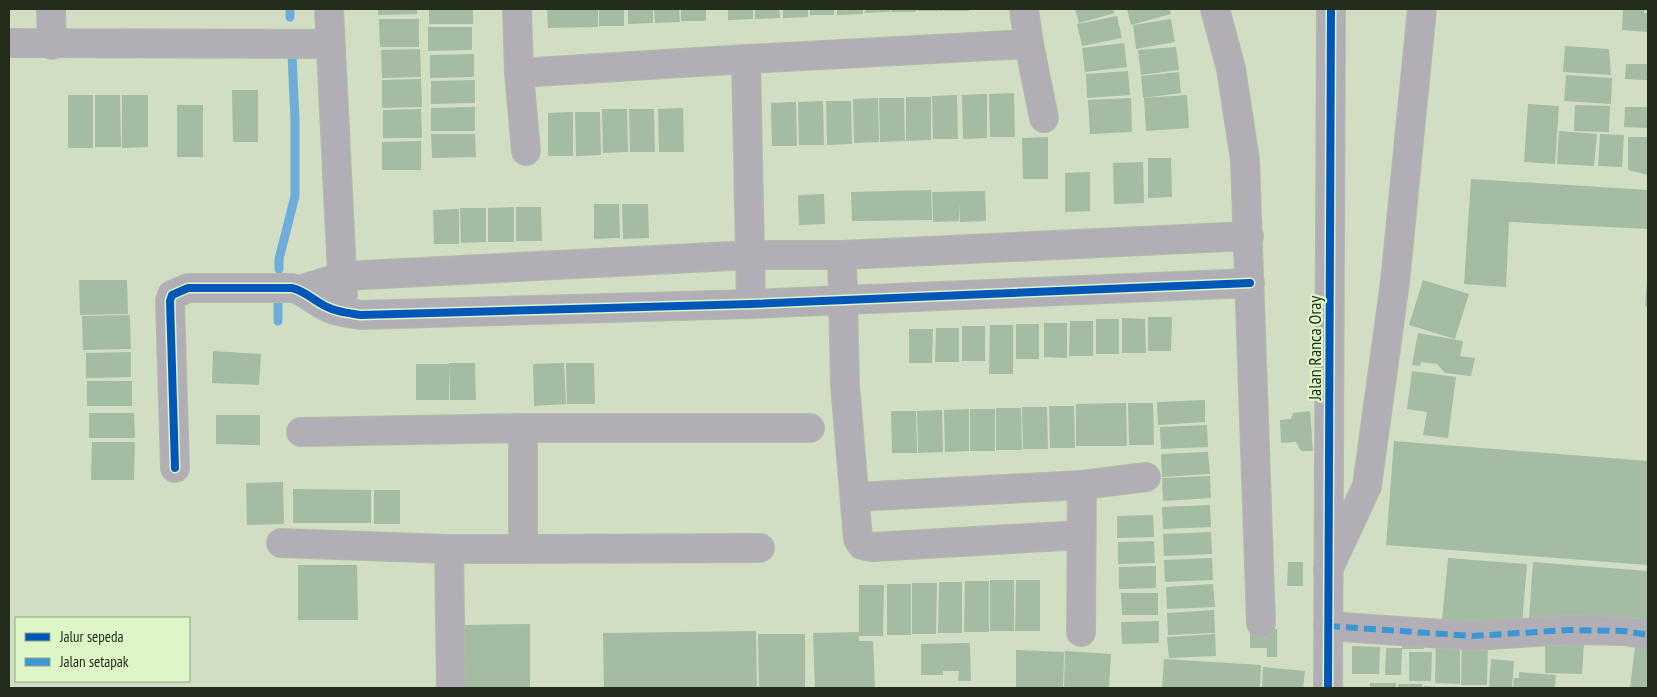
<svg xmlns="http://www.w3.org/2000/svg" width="1657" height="697" font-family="'PT Sans Narrow',sans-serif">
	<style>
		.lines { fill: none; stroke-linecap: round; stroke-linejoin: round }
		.stream { stroke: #70acd9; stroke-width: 9 }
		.building { fill: #a4bca3 }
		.minor-casing { stroke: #b2bca8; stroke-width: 30 }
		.tertiary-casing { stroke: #b2bca8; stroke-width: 30 }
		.minor { stroke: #b2aeb6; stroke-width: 28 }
		.tertiary { stroke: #b2aeb6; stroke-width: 28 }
		.quiet { stroke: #3b96d4; stroke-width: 6; stroke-dasharray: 12 6; stroke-linecap: butt }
		.cycleway-casing { stroke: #ddf5c7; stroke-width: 11 }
		.cycleway { stroke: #0057b8; stroke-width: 8 }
		.labels { text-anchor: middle; stroke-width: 4.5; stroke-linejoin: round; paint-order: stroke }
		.street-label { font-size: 18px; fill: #242d1c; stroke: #ddf5c7 }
	</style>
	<rect width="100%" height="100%" fill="#d1dec4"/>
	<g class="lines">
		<path class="stream" d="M290,9V17
			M279,269V259L295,196V120L292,55
			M278,321V301"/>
	</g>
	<path class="building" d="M378,9H417V14L378,15Z
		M429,9H473V24H429Z
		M547,9H598V27L548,28Z
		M599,9H624V26H599Z
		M628,9H653V23L628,24Z
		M654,9H679L680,22L655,23Z
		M681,9H706V21H681Z
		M728,9H753V19L728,20Z
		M755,9H779L780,18L755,19Z
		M783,9H808V17L783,18Z
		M810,9H834V15H810Z
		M837,9H863V14L837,15Z
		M865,9H890V12L865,13Z
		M891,9H916V12H891Z
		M918,9H943V11H918Z
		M944,9H969V11H944Z
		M1075,9H1113L1115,13L1079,23Z
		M1127,9H1170L1171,14L1131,25Z
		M1623,9H1645L1644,13H1648V32L1622,30Z
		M1117,16L1122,38L1082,46L1077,24Z
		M379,19H419V47H380Z
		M1171,19L1175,42L1136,49L1133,25Z
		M428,27H472V50L428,51Z
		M1124,43L1127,67L1085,72L1082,48Z
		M1565,46L1609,49L1611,75L1563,72Z
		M1176,47L1179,70L1141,75L1138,50Z
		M420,49L421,77L382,78L381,50Z
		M474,54V77L430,78V55Z
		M1626,64H1648V80L1625,79Z
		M1128,71L1130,95L1087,98L1086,74Z
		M1179,72L1181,93L1143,98L1141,76Z
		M1566,75L1612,78L1611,104L1564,101Z
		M421,79L422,107L382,108V80Z
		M475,80V103L431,104V81Z
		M232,90H258V142H233Z
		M1014,93L1015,137H990L989,94Z
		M987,94V138L963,139L962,95Z
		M68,95H93V148H68Z
		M95,95H120L121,147H95Z
		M122,95H148V147L122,148Z
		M957,95L958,139H933L932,96Z
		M1187,95L1189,128L1146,131L1144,98Z
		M906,97H931V140L906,141Z
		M878,98L879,142L854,143L853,99Z
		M879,98H904L905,141L880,142Z
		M1131,98L1132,132L1090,134L1088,100Z
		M823,101L824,145H799L798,102Z
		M826,101H851L852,144L827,145Z
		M796,102L797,146H772L771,103Z
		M1528,104L1559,106L1555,164L1524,162Z
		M177,105H203V157H177Z
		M1575,105L1610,106L1609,132L1574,131Z
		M475,107V131H431V108Z
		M1625,107H1648L1647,128L1624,127Z
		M683,108L684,152H659L658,109Z
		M421,109L422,138H383V110Z
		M602,109H627L628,152L603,153Z
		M629,109H654L655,152H630Z
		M573,112V156H548V113Z
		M575,112H600L601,155L576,156Z
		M1559,131L1597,134L1594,166L1557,164Z
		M431,134H475L476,157L432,158Z
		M1600,134L1624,135L1622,167L1598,166Z
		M1048,137V179H1023L1022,138Z
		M1628,137H1648V175L1628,170Z
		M421,141V170H382V142Z
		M1148,158H1171L1172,197L1148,198Z
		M1143,162L1144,203L1114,204L1113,163Z
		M1090,172V211L1065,212V173Z
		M1471,179L1648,190V229L1509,222L1506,287L1464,284Z
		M931,190L932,220L852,221L851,192Z
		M985,191L986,221L960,222L959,203V221L933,222L932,192Z
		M824,194L825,224L799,225L798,195Z
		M594,204H619L620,238L594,239Z
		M622,204H648L649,238L623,239Z
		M514,207V242H488V208Z
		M516,207H541L542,241H516Z
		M460,208H486V242L461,243Z
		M459,209V244H434L433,210Z
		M1647,279H1648V307L1645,306Z
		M79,280H127L128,314L80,315Z
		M1423,280L1469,294L1455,339L1409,325Z
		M130,315L131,349L83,350L82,316Z
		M1148,317H1172L1171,351H1148Z
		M1122,318L1145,319L1146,353H1122Z
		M1096,319H1119V354H1096Z
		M1070,321H1093V356H1069Z
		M1044,323H1067V358L1044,357Z
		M1016,324H1039V359H1016Z
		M990,325H1013V374H989Z
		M962,326H985V361H962Z
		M936,328H959V362H935Z
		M909,329H933L932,363H909Z
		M1418,333L1463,341L1460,356L1475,358L1471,376L1445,373L1437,364L1421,362L1420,366L1412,365Z
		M213,351L261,354L259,385L212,383Z
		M131,352V377L86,378V353Z
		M449,363H475L476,400H450Z
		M564,363L566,404L534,406L533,364Z
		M566,363H594L595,404H567Z
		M416,364H449V400H416Z
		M1412,371L1456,377L1448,438L1423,435L1427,412L1407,409Z
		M87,381H132V406H87Z
		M1205,400V422L1158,425L1157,402Z
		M1126,403L1127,446H1076V404Z
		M1128,403H1153L1154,445H1129Z
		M1049,406H1074L1075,448H1050Z
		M1022,407H1047L1048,449H1023Z
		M996,408H1021L1022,450H996Z
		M969,409V451L945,452L944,410Z
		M970,409H995V451H970Z
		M942,410L943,452L918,453L917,411Z
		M891,411H916L917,453H892Z
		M1310,411L1313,451H1301L1296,442L1281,443L1280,420L1291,419L1293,413Z
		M89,413H134L135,438H89Z
		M216,415H260V445L216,444Z
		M1207,425L1208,447L1161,449L1160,427Z
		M1394,441L1648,461V565L1386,545Z
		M92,442H135L134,480H91Z
		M1208,452L1210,474L1162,477L1161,454Z
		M1210,476L1211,498L1163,501L1162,478Z
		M283,482L284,524L247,525L246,483Z
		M293,489L371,490V523H293Z
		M374,490H400V524H374Z
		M1210,505L1211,527L1163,529L1162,507Z
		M1153,515L1154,537L1117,538V516Z
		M1211,532L1212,554L1164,556L1163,534Z
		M1154,541L1155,563L1118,564V542Z
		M1212,558L1213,580L1165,582L1164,560Z
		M1448,558L1527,564L1522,626L1442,620Z
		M1288,562H1303V586H1287Z
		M1533,562L1648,571V628L1529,618Z
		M298,565H357L358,620H298Z
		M1156,566V588L1119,589V567Z
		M990,580H1014V631H990Z
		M1016,580H1040V631H1015Z
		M965,581H989V632H964Z
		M939,582H962V633H938Z
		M912,583H937L936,634H912Z
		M887,584H911V635H887Z
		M1213,584L1215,607L1167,609L1166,587Z
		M859,585H884L883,636H859V641H873L875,688H815L813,633L859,632Z
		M1121,593H1158V615H1122Z
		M1214,610L1215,633L1168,635L1167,613Z
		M1159,621V643L1122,644L1121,622Z
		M530,624V688H463L462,625Z
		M1250,629H1277V657H1267V648H1250Z
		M756,631L757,688H604L603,633Z
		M758,634H805V688H759Z
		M1215,634L1216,656L1169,658L1167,637Z
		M1403,634L1425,635L1424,649H1402Z
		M1576,635V644H1584L1582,674L1545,673V643Z
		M1436,640H1460V684L1435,683Z
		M1462,640L1488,641L1487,685H1461Z
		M970,643L971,681H958L959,671H943V675H921V644Z
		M1352,646L1380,647L1379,674H1352Z
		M1635,646L1648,648V688H1630Z
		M1386,648H1402L1401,675H1385Z
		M1016,650L1064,652L1063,688H1016Z
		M1065,651L1111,654L1109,688H1064Z
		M1409,652H1432L1431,681H1409Z
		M1164,659L1261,665L1260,688H1162Z
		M1491,659L1514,661L1512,688H1489Z
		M1263,667L1305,671L1303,688H1262Z
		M1519,672L1556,675L1555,688H1513L1514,678H1519Z
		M1370,683H1396V688H1370Z
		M1398,684H1422V688H1398Z
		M1424,686L1437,687V688H1424Z"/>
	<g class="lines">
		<g class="minor-casing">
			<path id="minor" d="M51,9L52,45
				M329,9L343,294
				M517,9L519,73L746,59L751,304
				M1215,9L1231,69L1245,160L1261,623
				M9,43L330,44
				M1029,44L1044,118
				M746,59L1029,44L1024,9
				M519,73L526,151
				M842,255L845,385L858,539L862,545L872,547L1081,535
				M299,290L344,276L751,255H842L1249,236
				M523,428H810
				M301,432L523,428V549H449
				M175,468L170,301L172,295L188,288H292C305,291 313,300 325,306C336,312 348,313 361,315L751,304L1250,283
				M1082,485L1146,477
				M855,497L1082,485L1081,632
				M281,543L449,549L451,688
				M523,549L760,548
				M1328,570L1367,486L1395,282L1422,9
				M1328,626L1472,636L1569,630L1624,631L1648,635"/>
		</g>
		<g class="tertiary-casing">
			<path id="tertiary" d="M1328,688L1331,9"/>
		</g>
		<use href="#minor" class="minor"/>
		<use href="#tertiary" class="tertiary"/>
		<path class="quiet" d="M1328,626L1472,636L1569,630L1624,631L1648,635"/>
		<g class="cycleway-casing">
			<path id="cycleway" d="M175,468L170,301L172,295L188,288H292C305,291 313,300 325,306C336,312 348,313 361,315L751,304L1250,283
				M1328,688L1331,9"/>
		</g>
		<use href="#cycleway" class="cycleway"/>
	</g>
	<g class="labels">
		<g class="street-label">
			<text transform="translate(1315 348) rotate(-90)" y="6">Jalan Ranca Oray</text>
		</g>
	</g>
	<rect width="1657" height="697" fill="none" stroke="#242d1c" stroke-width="20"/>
	<rect x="15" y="617" width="175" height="65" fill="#ddf5c7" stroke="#93a583"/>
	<rect x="25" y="633" width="25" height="8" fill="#0057b8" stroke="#93a583"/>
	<text x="60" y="642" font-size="15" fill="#242d1c">Jalur sepeda</text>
	<rect x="25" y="658" width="25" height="8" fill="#3b96d4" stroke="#93a583"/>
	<text x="60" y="667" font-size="15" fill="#242d1c">Jalan setapak</text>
</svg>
